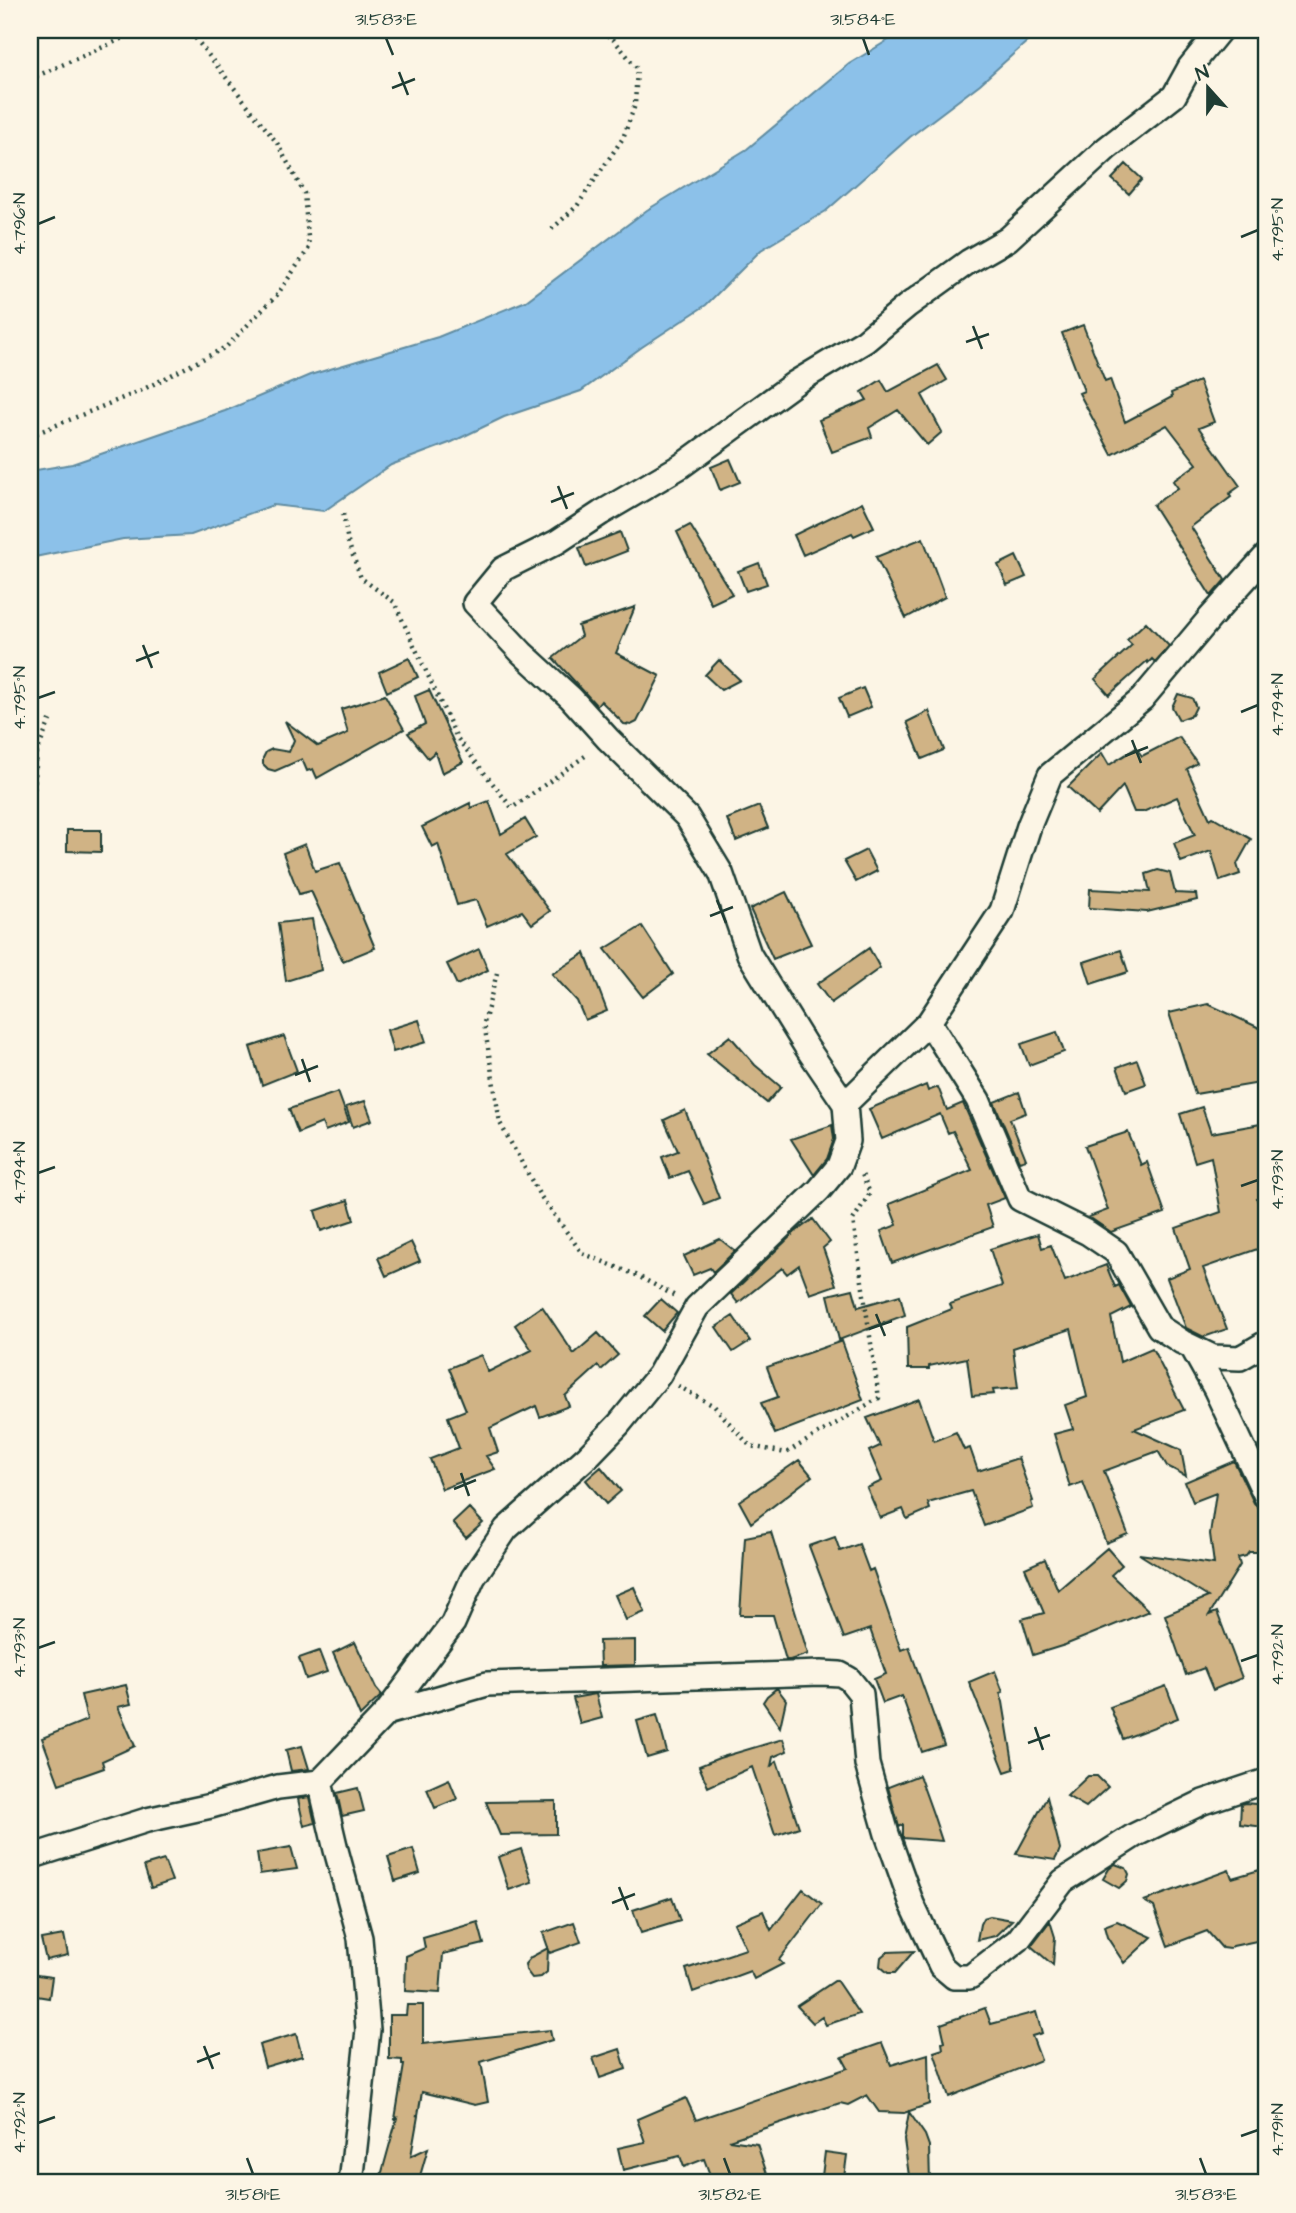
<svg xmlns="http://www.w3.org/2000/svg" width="1296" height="2213" font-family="'Architects Daughter',sans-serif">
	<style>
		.water { fill: #8cc1e9; stroke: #608ca1; stroke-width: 2 }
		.building { fill: #d0b385; stroke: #1f3d34; stroke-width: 2 }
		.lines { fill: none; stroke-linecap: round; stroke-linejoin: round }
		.minor-casing { stroke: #1f3d34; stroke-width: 28 }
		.path { stroke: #1f3d34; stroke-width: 4.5; stroke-dasharray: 2 5; stroke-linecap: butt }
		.minor { stroke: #fcf5e5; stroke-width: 23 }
		.ticks { fill: none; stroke: #1f3d34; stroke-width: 2.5 }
		.neatline { fill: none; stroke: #1f3d34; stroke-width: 2.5 }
		.ticks-label { font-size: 18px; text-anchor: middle; fill: #1f3d34 }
	</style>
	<rect width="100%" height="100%" fill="#fcf5e5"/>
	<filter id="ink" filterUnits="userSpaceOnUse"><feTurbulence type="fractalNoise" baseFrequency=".0143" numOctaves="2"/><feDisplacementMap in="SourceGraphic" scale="14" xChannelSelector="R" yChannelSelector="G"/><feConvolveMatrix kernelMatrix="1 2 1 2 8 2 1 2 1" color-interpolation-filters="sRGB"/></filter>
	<g filter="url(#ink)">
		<path class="water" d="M905,30H1040L980,84L910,137L826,211L761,250L706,305L642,347L581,391L504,417L452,442L391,465L324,511L273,505L191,535L123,539L30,558V471L72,464L225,411L310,375L438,337L526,301L647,210L747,149L849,64Z"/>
		<path class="building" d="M1126,164L1142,179L1129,194L1112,179Z
			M1083,325L1105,381L1110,379L1125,422L1172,397L1171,393L1199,381L1214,422L1199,428L1240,486L1229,494L1231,497L1191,527L1225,580L1211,596L1153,505L1178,488L1173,481L1197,464L1167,425L1112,455L1079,393L1084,391L1062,333Z
			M938,365L947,380L922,395L942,432L927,445L898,410L869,428L872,437L832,452L819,420L867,400L862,392L881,380L888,392Z
			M730,459L740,482L720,490L711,467Z
			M862,502L874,527L854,536L852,533L803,555L794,535Z
			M690,525L732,594L711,604L677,532Z
			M620,532L627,551L586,567L579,548Z
			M923,538L945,597L906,618L876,557Z
			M1016,556L1026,577L1007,585L998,565Z
			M759,563L767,584L746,591L738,571Z
			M635,607L616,653L660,676L637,722L631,725L624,724L601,701L597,706L553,658L581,636L578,626Z
			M1146,622L1169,646L1155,662L1152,659L1148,663L1147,661L1109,695L1095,679L1132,645L1127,640Z
			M409,658L418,677L387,692L379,672Z
			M719,660L740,680L721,690L705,675Z
			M863,688L871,707L847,717L839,698Z
			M429,690L463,762L442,773L435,752L428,758L408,733L425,724L415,696Z
			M1178,694L1192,698L1196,707L1192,715L1179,720L1172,707Z
			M385,695L404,729L317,778L313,769L307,771L302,759L275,771L268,769L263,764V758L266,752L272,749L289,752L294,740L285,721L318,746L348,733L341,709Z
			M929,711L944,750L922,759L907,722Z
			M1179,737L1197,763L1187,769L1210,819L1213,817L1251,839L1237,864L1240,874L1220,881L1211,851L1181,862L1174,843L1195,835L1177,797L1143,812H1134L1123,786L1097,814L1068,787L1102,753L1109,765L1136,748L1142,756Z
			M489,801L501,834L525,819L536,837L507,854L550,911L532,924L522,911L487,926L476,900L457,905L438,844L432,847L422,827L470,803L471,808Z
			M759,806L768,828L736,841L727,819Z
			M67,830H101V852L67,851Z
			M305,844L315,871L340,863L375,948L343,961L311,891L299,894L283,853Z
			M866,850L877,871L856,882L844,861Z
			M1158,870L1170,873L1175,893L1196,894L1197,900L1147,912L1089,908L1090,889L1150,892L1146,874Z
			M786,892L811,944L773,959L750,909Z
			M312,919L321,970L286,981L278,923Z
			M642,926L673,974L643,997L605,949Z
			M869,948L880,968L831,1003L817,984Z
			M479,949L488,970L457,985L447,964Z
			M1121,950L1128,972L1091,984L1084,962Z
			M585,953L607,1011L585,1020L577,1001L552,974Z
			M1208,1004L1266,1031V1082L1195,1094L1169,1013Z
			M419,1020L426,1042L393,1052L387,1030Z
			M1057,1032L1064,1052L1029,1065L1021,1044Z
			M284,1036L297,1071L262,1085L250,1047Z
			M730,1036L755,1065L781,1087L767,1103L707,1054Z
			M1137,1060L1146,1084L1126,1091L1117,1067Z
			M926,1085L928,1091L938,1087L947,1110L963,1103L1005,1198L986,1205L993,1227L892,1263L881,1231L897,1225L889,1204L972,1170L953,1131L948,1133L940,1114L882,1139L869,1109Z
			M338,1092L349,1122L325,1131L322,1123L298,1133L289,1109Z
			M1019,1092L1026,1113L1010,1119L1026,1159L1019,1161L994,1102Z
			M365,1101L372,1120L353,1127L346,1107Z
			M1202,1107L1211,1133L1266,1123V1197L1257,1199L1266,1227V1246L1203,1268L1227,1329L1204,1337L1186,1328L1167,1278L1190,1269L1176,1228L1221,1212L1211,1157L1195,1162L1180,1114Z
			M685,1110L719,1198L704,1204L688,1171L670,1178L662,1157L678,1151L664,1120Z
			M832,1125L834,1139L827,1159L814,1175L791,1139Z
			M1128,1132L1141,1165L1147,1162L1165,1213L1111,1232L1089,1217L1108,1210L1085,1146Z
			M348,1200L354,1220L321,1231L315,1211Z
			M813,1219L830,1242L823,1248L836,1285L810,1294L799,1265L787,1274L782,1268L738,1303L731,1294L794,1233Z
			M1038,1234L1042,1248L1051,1245L1065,1281L1106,1265L1115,1287L1119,1285L1131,1307L1111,1317L1120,1362L1152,1348L1184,1410L1134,1429L1181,1450L1186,1476L1167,1466L1158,1451L1104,1471L1128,1534L1106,1543L1083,1482L1070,1487L1054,1434L1073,1429L1065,1405L1087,1397L1071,1329L1013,1348L1018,1388L993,1390L994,1394L972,1396L967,1358L929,1366V1369H908L907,1327L952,1309L950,1304L1002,1286L990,1249Z
			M720,1239L735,1251L713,1272L710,1268L693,1275L684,1256Z
			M411,1242L420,1261L386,1276L378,1258Z
			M853,1289L858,1307L900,1295L905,1315L839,1340L828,1295Z
			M661,1299L677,1313L662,1331L645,1316Z
			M542,1306L574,1354L598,1333L618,1355L601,1370L598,1366L565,1396L569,1406L540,1417L536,1406L490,1428L498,1452L486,1456L495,1469L442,1489L430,1459L459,1448L448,1417L466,1410L449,1368L481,1355L488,1372L532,1350L515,1325Z
			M733,1316L750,1341L733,1352L716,1327Z
			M842,1341L863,1400L775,1434L761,1403L778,1397L767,1367Z
			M919,1399L934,1441L956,1432L964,1450L970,1448L978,1471L1018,1458L1033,1501L1031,1502L1033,1508L984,1526L971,1491L928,1503L930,1509L907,1519L903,1509L880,1518L867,1488L882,1481L869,1451L880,1446L867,1418Z
			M799,1460L812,1476L751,1523L739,1501Z
			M1234,1461L1254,1503L1259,1508L1266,1510V1552H1249L1246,1556L1238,1558L1240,1565L1209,1615L1217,1612L1242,1678L1213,1690L1204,1668L1186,1675L1165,1615L1208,1597L1139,1554L1214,1564L1210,1534L1216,1493L1193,1502L1185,1482Z
			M601,1467L621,1491L606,1504L586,1480Z
			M469,1508L483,1523L466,1538L453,1523Z
			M771,1532L808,1654L790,1660H786L773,1615H740L745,1537Z
			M835,1537L840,1551L859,1544L869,1571L873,1569L901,1650L909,1647L944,1745L922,1752L902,1696L883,1703L874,1679L886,1674L870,1629L844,1638L809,1546Z
			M1107,1548L1122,1565L1111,1575L1149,1611L1065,1645L1033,1655L1022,1619L1044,1613L1025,1568L1045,1559L1058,1590Z
			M634,1587L645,1612L626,1620L615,1595Z
			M635,1640V1665L600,1666L599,1641Z
			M355,1642L376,1688L382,1695L360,1716L333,1653Z
			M319,1651L327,1672L306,1679L299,1658Z
			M995,1671L1003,1692L1000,1693L1003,1702L1014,1769L1005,1772L969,1682Z
			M126,1685L131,1704L118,1707L135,1746L102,1761L104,1768L59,1784L42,1738L87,1720L81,1695Z
			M1166,1686L1178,1718L1123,1739L1110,1707Z
			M777,1688L786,1700L780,1727L763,1702L767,1696Z
			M596,1694L602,1718L580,1724L573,1698Z
			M657,1715L667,1752L647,1758L637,1721Z
			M783,1739L787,1751L773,1757L771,1766L777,1761L799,1827L775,1835L752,1767L708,1787L699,1766L719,1758Z
			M302,1746L309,1769L291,1771L286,1750Z
			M919,1775L933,1814L942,1841L903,1838V1825L899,1827L888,1787Z
			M1088,1776H1097L1108,1787L1086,1807L1067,1796Z
			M449,1779L457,1799L435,1808L427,1789Z
			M358,1788L364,1811L342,1816L337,1793Z
			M309,1797L315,1823L304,1826L298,1799Z
			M1047,1797L1060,1849L1058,1854L1055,1860L1016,1854Z
			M556,1801V1834L500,1835L486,1802Z
			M1245,1803L1266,1805L1264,1827L1240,1824L1241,1804Z
			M291,1847L297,1869L260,1874L257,1853Z
			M413,1849L420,1873L395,1881L388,1857Z
			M521,1849L532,1882L509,1890L498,1857Z
			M164,1860L172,1881L151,1888L144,1866Z
			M1115,1864L1126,1868L1129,1874L1127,1881L1119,1888L1103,1879L1109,1869Z
			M1266,1868V1939L1233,1946L1229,1949L1222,1948L1207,1931L1168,1946L1154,1907L1144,1901L1229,1870L1232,1878Z
			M803,1889L822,1904L779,1960L783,1964L754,1979L750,1971L693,1992L686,1969L746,1949L734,1923L763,1911L771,1930Z
			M672,1897L680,1921L641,1933L633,1910Z
			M990,1916L1012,1920L995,1936L977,1940L980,1924L983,1918Z
			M1050,1921L1055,1937L1053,1965L1031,1946Z
			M1117,1921L1152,1937L1124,1963L1107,1937L1104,1926Z
			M478,1922L484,1944L443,1954L440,1993L405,1991L406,1956L425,1948L423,1938Z
			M574,1922L581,1942L550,1953L543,1933Z
			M64,1935L68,1955L46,1960L41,1939Z
			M548,1948L547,1972L541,1977L532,1978L526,1970L525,1964L531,1957Z
			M914,1951L895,1973H888L880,1966L881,1957L887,1952Z
			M30,1974L52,1977L49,1998L30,1995Z
			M836,1980L859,2014L826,2025L822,2017L813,2023L797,2006Z
			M407,2005H423V2044L550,2030L552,2040L481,2062L488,2102L475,2105L422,2092L418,2115H416L418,2116L411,2156L428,2148L418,2183H379L397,2118L395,2119L404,2065H402V2060L389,2059V2015H406Z
			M985,2008L991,2024L1036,2012L1042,2033L1032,2036L1041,2060L949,2097L934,2052L943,2049L942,2043L945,2042L941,2024Z
			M296,2034L302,2056L265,2067L259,2045Z
			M882,2043L891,2065L928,2054L929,2104L904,2113L879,2112L867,2095L848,2105L840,2103L729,2140L757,2144L770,2183H713L704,2159L684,2167L680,2156L623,2170L618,2148L645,2142L637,2119L686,2098L696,2120L848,2068L842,2057Z
			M620,2049L626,2069L600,2078L593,2058Z
			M909,2112L925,2135L929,2146L930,2183H910L904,2140Z
			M825,2152L847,2155L844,2178L822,2176Z"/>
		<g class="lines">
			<g class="minor-casing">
				<path id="minor" d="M929,1022L978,1100L1020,1199L1088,1233L1116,1252L1159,1327L1182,1342L1213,1357L1240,1358L1266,1343
					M845,1104L807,1048L749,954L721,873L687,817L608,739L571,698L522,653L475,603L503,569L557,542L601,513L681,466L795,383L865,341L907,306L968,262L1008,239L1107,148L1174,96L1190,67L1220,30
					M1192,1347L1216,1390L1266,1496
					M386,1713L487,1684L821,1673L840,1674L849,1679L861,1694L867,1764L887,1834L912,1904L941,1966L954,1977H970L1018,1940L1063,1881L1135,1835L1203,1802L1266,1781
					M320,1782L336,1850L360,1938L368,2030L351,2183
					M30,1857L147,1820L211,1806L278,1787L320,1782L386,1713L453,1623L473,1578L506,1529L588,1456L619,1424L659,1375L697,1307L819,1190L839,1166L848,1141L845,1104L929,1022L1002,911L1029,826L1050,775L1142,699L1210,618L1266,556"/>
			</g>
			<path class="path" d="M30,79L142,30
				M552,229L577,206L623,138L635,105L637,68L614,40L597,30
				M30,436L140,391L226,347L277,295L309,248L304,193L277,143L189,30
				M343,514L348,542L361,578L394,602L457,738L512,808L588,754
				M30,793L34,792L37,752L51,718
				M497,973L484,1023L500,1123L539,1194L582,1253L636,1275L677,1297
				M678,1386L714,1406L750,1446L786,1453L879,1398L853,1220L870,1193L861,1172"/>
			<use href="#minor" class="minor"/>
		</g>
	</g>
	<path class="ticks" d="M386,38L393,55M863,38L869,55M399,72L408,95M392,88L415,79M38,224L55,217M1241,237L1258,230M973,326L982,349M966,342L989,334M558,486L567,509M551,502L574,493M143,645L152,668M136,661L159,652M38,698L55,692M1241,712L1258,705M1132,740L1141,763M1125,756L1148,747M717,900L726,923M710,916L733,907M302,1059L310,1082M295,1075L318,1066M38,1173L55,1167M1241,1186L1258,1180M876,1314L885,1336M869,1329L892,1321M461,1473L469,1496M454,1489L476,1480M38,1648L55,1642M1241,1661L1258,1655M1035,1727L1043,1750M1028,1743L1050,1735M619,1887L628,1910M612,1903L635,1894M204,2046L213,2069M197,2062L220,2053M38,2123L55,2117M1241,2136L1258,2130M247,2158L253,2174M724,2158L730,2174M1200,2158L1206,2174"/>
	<rect width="1296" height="2213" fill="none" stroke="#fcf5e5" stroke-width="77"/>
	<g transform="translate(1208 88) rotate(339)" stroke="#fcf5e5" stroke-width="5" paint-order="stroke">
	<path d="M0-5L12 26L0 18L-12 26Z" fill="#1f3d34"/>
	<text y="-10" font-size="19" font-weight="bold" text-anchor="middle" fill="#1f3d34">N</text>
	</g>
	<rect x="38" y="38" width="1220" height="2136" class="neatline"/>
	<g class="ticks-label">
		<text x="386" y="25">31.583°E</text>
		<text x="863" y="25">31.584°E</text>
		<text transform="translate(19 224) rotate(-90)" y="6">4.796°N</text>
		<text transform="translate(1277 230) rotate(-90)" y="6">4.795°N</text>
		<text transform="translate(19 698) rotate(-90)" y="6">4.795°N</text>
		<text transform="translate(1277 705) rotate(-90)" y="6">4.794°N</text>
		<text transform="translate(19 1173) rotate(-90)" y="6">4.794°N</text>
		<text transform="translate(1277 1180) rotate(-90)" y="6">4.793°N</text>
		<text transform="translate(19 1648) rotate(-90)" y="6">4.793°N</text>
		<text transform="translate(1277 1655) rotate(-90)" y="6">4.792°N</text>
		<text transform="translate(19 2123) rotate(-90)" y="6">4.792°N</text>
		<text transform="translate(1277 2130) rotate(-90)" y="6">4.791°N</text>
		<text x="253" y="2200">31.581°E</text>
		<text x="730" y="2200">31.582°E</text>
		<text x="1206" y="2200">31.583°E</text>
	</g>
</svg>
